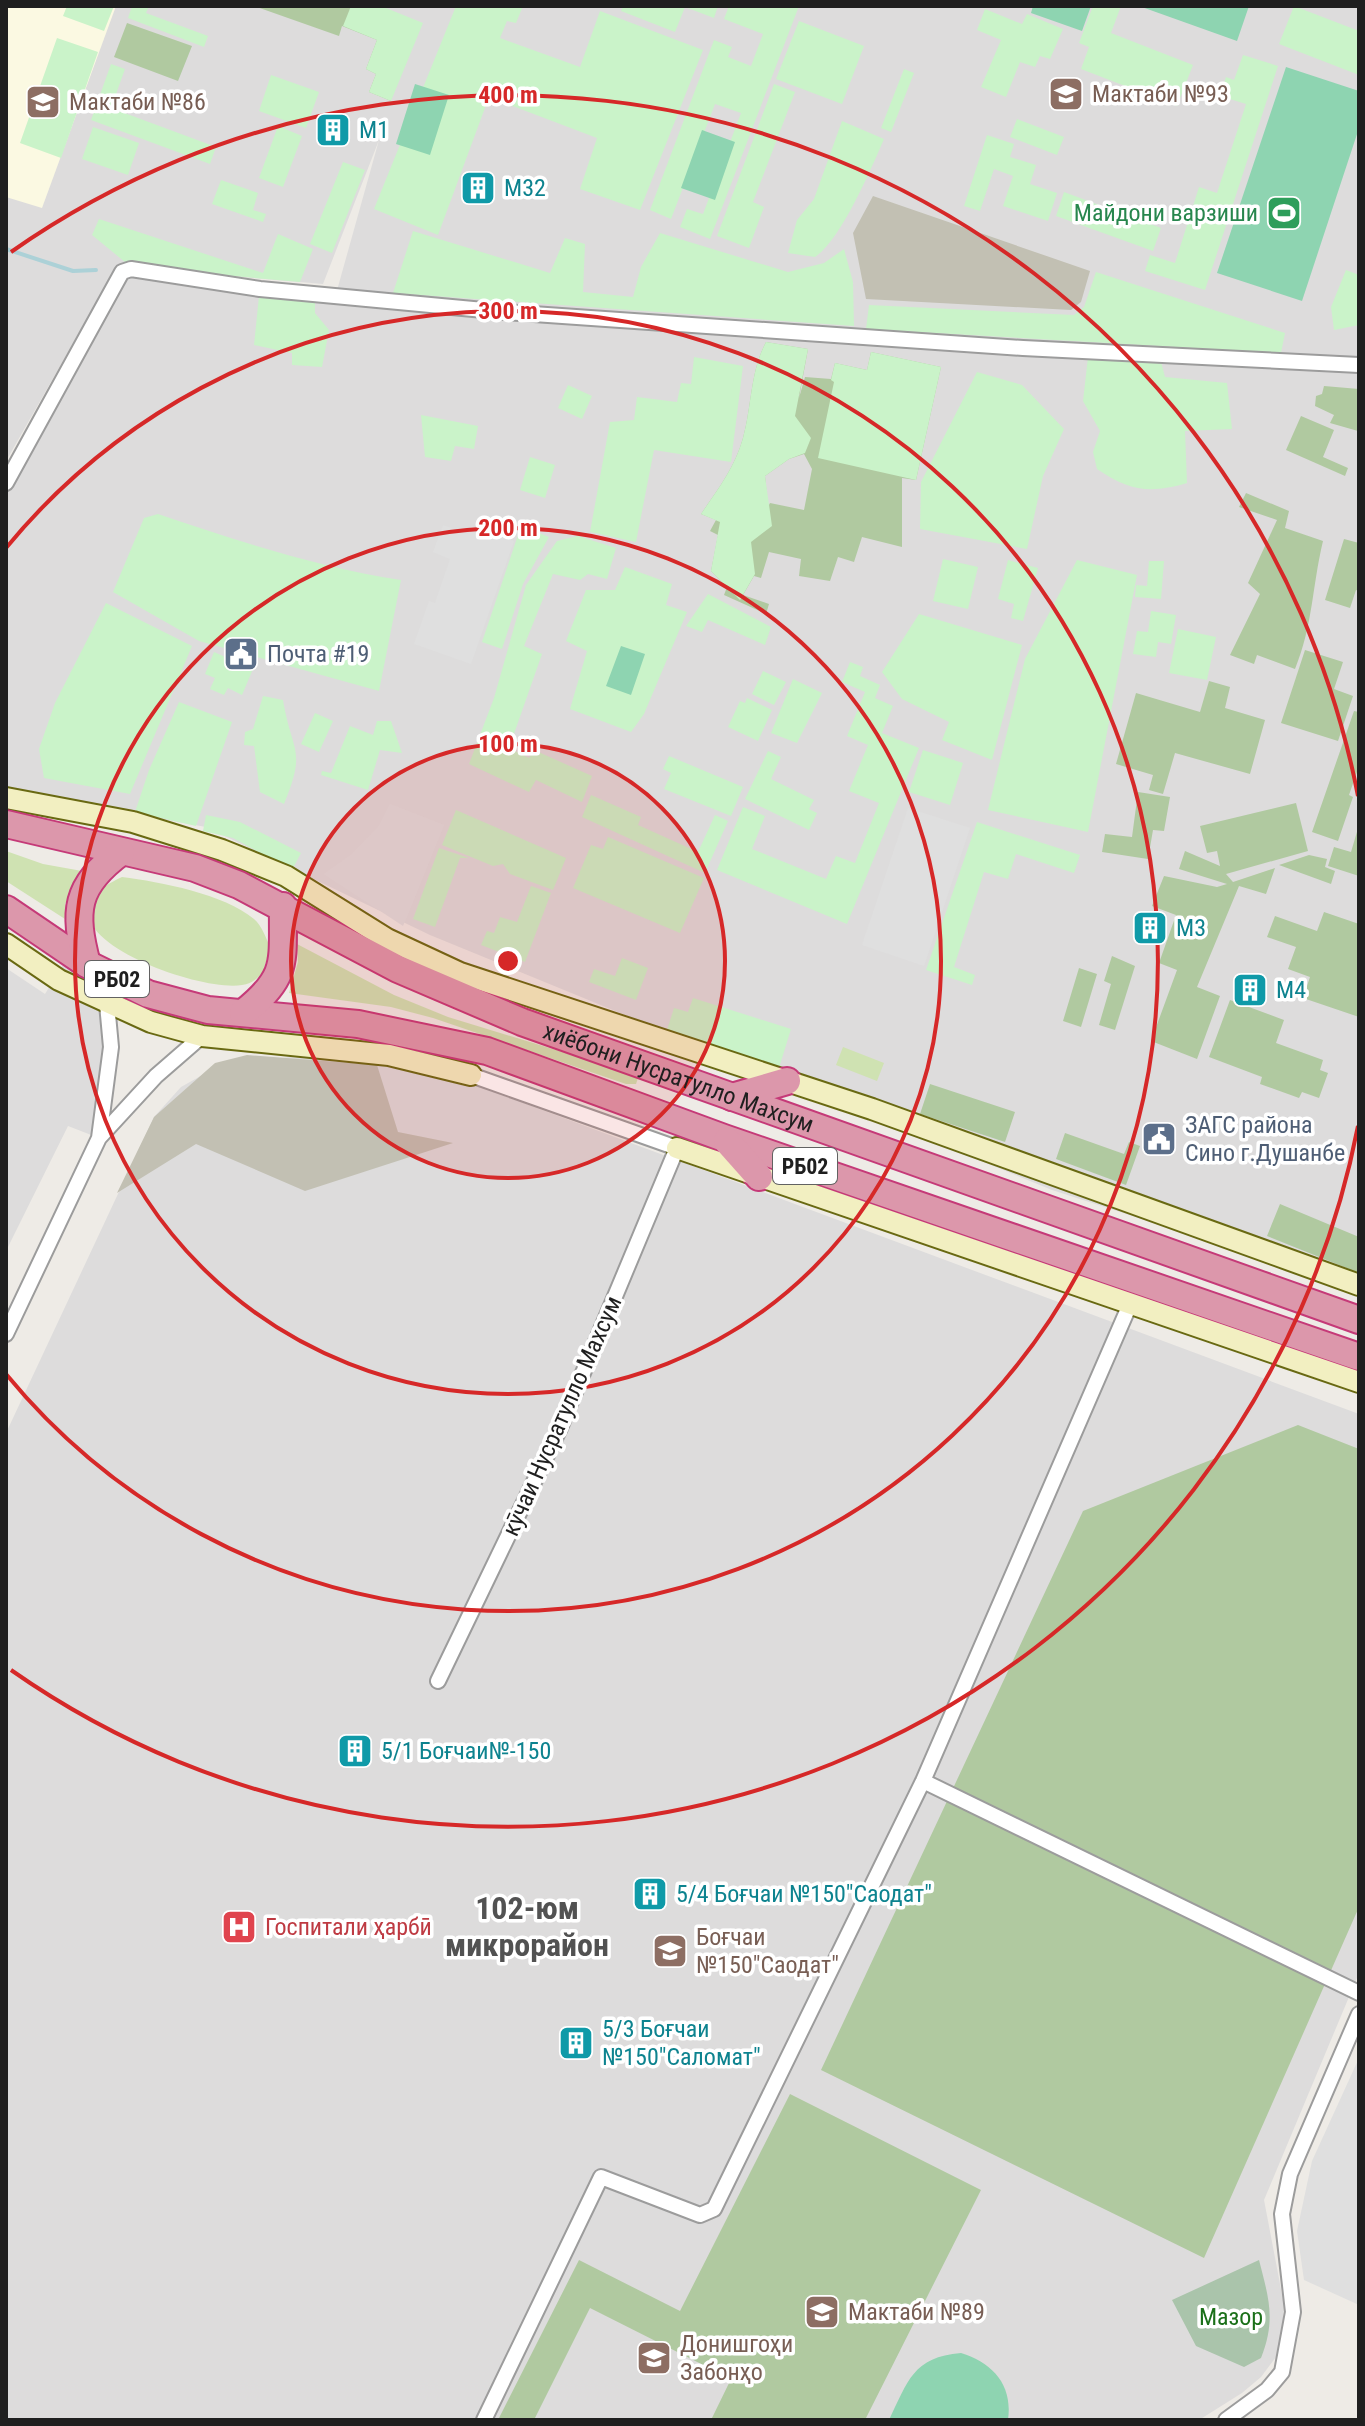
<svg xmlns="http://www.w3.org/2000/svg" width="1365" height="2426" font-family="'Roboto Condensed',sans-serif">
	<style>
		.residential { fill: #dddcdc }
		.education { fill: #fbf9e2 }
		.construction { fill: #c2c0b3 }
		.grass { fill: #cfe2b2 }
		.forest { fill: #b0c9a0; fill-rule: evenodd }
		.cemetery { fill: #aac4ab }
		.park { fill: #caf3c9 }
		.pitch { fill: #8ed4b1 }
		.parking { fill: #dfdfdf }
		.lines { fill: none; stroke-linecap: round; stroke-linejoin: round }
		.stream { stroke: #acd1d7; stroke-width: 4 }
		.street-casing { stroke: #9c9c9c; stroke-width: 18 }
		.secondary-casing { stroke: #696912; stroke-width: 24 }
		.highway-casing { stroke: #c53a78; stroke-width: 30 }
		.street { stroke: #fff; stroke-width: 14 }
		.secondary { stroke: #f2efc1; stroke-width: 20 }
		.highway { stroke: #dc97ab; stroke-width: 26 }
		.ring { fill: none; stroke: #d62828; stroke-width: 4 }
		.labels { text-anchor: middle; stroke-width: 7; stroke-linejoin: round; paint-order: stroke }
		.shield { fill: #fff; stroke: #626262; stroke-width: 2 }
		.shield-label { font-size: 22px; font-weight: bold; fill: #1f1f1f }
		.education-label { font-size: 24px; fill: #785e54; stroke: #fff; text-anchor: start }
		.culture-label { font-size: 24px; fill: #0d838f; stroke: #fff; text-anchor: start }
		.leisure-label { font-size: 24px; fill: #27864d; stroke: #fff; text-anchor: end }
		.service-label { font-size: 24px; fill: #4e5e75; stroke: #fff; text-anchor: start }
		.street-label { font-size: 24px; fill: #1f1f1f; stroke: #fff }
		.health-label { font-size: 24px; fill: #be3a42; stroke: #fff; text-anchor: start }
		.park-label { font-size: 24px; fill: #1b7019; stroke: #fff }
		.district-label { font-size: 32px; font-weight: bold; fill: #525252; stroke: #fff }
		.centre { fill: #d62828; stroke: #fff; stroke-width: 4 }
		.ring-label { font-size: 24px; text-anchor: middle; font-weight: bold; fill: #d62828; stroke: #fff; stroke-width: 7; stroke-linejoin: round; paint-order: stroke }
	</style>
	<rect width="100%" height="100%" fill="#eeebe6"/>
	<path class="residential" d="M6,6H1359V1289L1052,1190L430,935L206,827L6,791V495L122,272L336,294L379,140L323,284L117,266L6,461Z
		M64,963L99,982L111,1047L99,1138L68,1126L6,1251V968L45,994Z
		M290,1057L377,1065L475,1085L1359,1414V1973L1264,2200L1284,2305L1282,2336L1276,2357L1261,2377L1242,2393L1199,2420H6V1433L154,1117L181,1087L213,1069Z"/>
	<path class="education" d="M6,6H116L42,208L6,197Z"/>
	<path class="construction" d="M873,196L1090,271L1081,302L1071,310L866,299L853,233Z
		M247,1055L377,1065L398,1132L453,1143L305,1191L196,1144L117,1193L154,1117L215,1063Z"/>
	<path class="grass" d="M6,851L43,864L82,871L65,904V919L6,881Z
		M122,877C161,882 224,894 254,919C262,926 266,938 270,947L263,972C257,979 251,984 242,985C195,993 14,926 122,877Z
		M297,944L394,995L448,1017L631,1073L638,1078L636,1084H626L433,1018L391,1007L289,993L298,962Z
		M843,1047L884,1063L877,1081L836,1065Z"/>
	<path class="forest" d="M254,6H380L391,101L369,92L376,74L366,69L377,40L342,26L339,36Z
		M127,23L192,46L178,81L114,57Z
		M766,342L808,349L799,398L805,377L831,379L835,363L867,370L871,352L941,367L916,480L902,478V547L862,537L854,562L838,557L830,581L799,576L801,559L769,552L761,578L754,576L743,595L769,604L766,614L724,595L727,587L711,571L718,535L710,531L716,520L701,514C718,489 735,467 743,438C752,406 750,372 766,342ZM804,454L812,469L804,510L770,503L768,507L765,476L789,459Z
		M1324,386L1359,389L1358,431L1330,423L1334,415L1315,406L1316,396L1322,394Z
		M1301,416L1334,430L1323,457L1348,468L1345,476L1286,450Z
		M1246,493L1289,511L1285,528L1323,541C1312,587 1313,625 1295,669L1257,655L1254,664L1230,655L1260,594L1248,583L1277,520L1239,507Z
		M1344,539L1359,543V591L1356,590L1350,608L1325,600Z
		M1305,650L1343,662L1334,689L1353,696L1338,741L1281,723Z
		M1209,681L1230,687L1225,708L1265,720L1250,774L1175,753L1163,794L1149,790L1153,775L1116,764L1136,693L1200,712Z
		M1354,711L1359,712V766L1349,795L1353,797L1338,841L1312,832Z
		M1138,792L1170,797L1164,831L1153,830L1148,859L1102,852L1105,834L1132,837Z
		M1296,803L1308,851L1226,874L1233,882L1275,868L1266,894L1239,886L1197,987L1220,996L1197,1059L1151,1041L1177,970L1159,963L1176,915L1152,906L1164,876L1217,887L1227,884L1179,869L1185,851L1220,866L1217,851L1207,853L1200,826Z
		M1359,825V876L1328,866L1334,847L1351,852Z
		M1309,855L1327,859L1325,867L1335,871L1331,884L1279,865Z
		M1324,912L1359,924V1017L1303,998L1310,977L1288,969L1296,947L1267,937L1275,916L1317,931Z
		M1112,956L1135,966L1115,1030L1099,1025L1111,984L1104,981Z
		M1079,968L1097,974L1081,1027L1063,1021Z
		M1230,1000L1284,1020L1276,1043L1323,1060L1320,1070L1328,1073L1319,1098L1302,1092L1299,1098L1260,1084L1262,1077L1209,1057Z
		M930,1084L1015,1112L1005,1142L920,1114Z
		M1065,1133L1124,1154L1129,1142L1140,1146L1126,1185L1056,1159Z
		M1280,1204L1359,1237V1273L1267,1236Z
		M1298,1425L1359,1449V1907L1204,2258L821,2070L1083,1511Z
		M790,2094L981,2190L865,2420H711L731,2379L590,2308L534,2420H498L579,2260L680,2311Z"/>
	<path class="cemetery" d="M1259,2260C1269,2299 1276,2320 1261,2358L1244,2367L1196,2346L1172,2300Z"/>
	<path class="park" d="M67,6H114L104,31L63,16Z
		M132,6H149L146,13L208,36L204,47L128,18Z
		M351,6H381L423,23L391,101L369,92L376,74L366,69L377,40L343,26Z
		M456,6H523L516,23L507,21L500,38L580,67L600,11L703,50L640,210L580,189L597,138L489,97L438,235L374,209Z
		M623,6H718L714,18L685,7L675,32L621,11Z
		M729,6H799L710,239L680,227L687,209L703,214L741,113L715,104L671,219L650,210L714,40L732,47L728,57L751,66L763,34L724,19Z
		M1093,6H1121L1111,33L1193,65L1177,106L1081,69L1089,47L1079,43Z
		M1294,6L1359,31V75L1279,44Z
		M985,9L1022,24L1027,14L1063,29L1050,59L1040,56L1035,67L1020,62L1006,97L981,87L1001,40L977,30Z
		M799,21L864,46L842,104L776,79Z
		M57,38L98,52L61,158L20,143Z
		M1243,55L1278,66L1205,290L1145,271L1150,255L1175,263L1199,187L1217,193L1246,104L1220,96L1226,77L1234,80Z
		M111,64L125,69L111,108L216,147L210,164L91,120Z
		M904,69L914,73L891,132L881,128Z
		M271,75L319,92L306,128L259,111Z
		M774,84L795,92L753,202L764,207L749,248L717,236Z
		M1017,119L1064,137L1057,155L1010,137Z
		M842,121L884,139C871,169 841,240 815,257L788,253L797,220L814,199Z
		M278,126L302,136L283,187L259,178Z
		M93,127L139,143L128,175L82,159Z
		M987,135L1014,144L1010,157L1036,165L1030,184L1057,193L1048,221L1003,206L1013,176L994,169L980,211L964,206Z
		M343,162L365,170L332,253L310,244Z
		M221,180L258,193L253,210L266,214L263,222L212,204Z
		M1064,192L1161,228L1153,251L1056,216Z
		M99,219L263,273L278,234L313,249L300,282L131,267L92,235Z
		M413,231L550,273L565,238L585,244L583,292L633,297L641,267L660,233L788,272L824,263L844,249L853,282L854,326L393,293Z
		M1346,270L1359,275V325L1334,330L1331,307Z
		M1096,272L1285,333L1281,353L866,329L869,305L1074,315L1084,307Z
		M259,296L315,298V313L329,330L322,367L292,365V353L254,345Z
		M766,342L808,349L795,416L811,438L805,453L789,459L765,476L772,526L751,542L755,574L740,600L711,571L720,522L701,514C718,489 735,467 743,438C752,406 750,372 766,342Z
		M871,352L941,367L916,480L818,458L834,382L831,380L835,363L867,370Z
		M694,357L743,366L731,462L654,450L636,542L590,532L610,422L634,420L637,397L677,402L681,383L691,384Z
		M1088,357L1161,362L1165,377L1227,383L1232,429L1185,431L1187,483C1150,494 1129,491 1097,469L1093,452L1100,431L1083,401Z
		M977,372L1022,385L1064,429L1043,476L1027,549L920,529L921,482Z
		M568,385L592,396L582,419L558,408Z
		M421,415L478,426L474,449L455,446L451,461L425,457Z
		M530,457L555,465L545,498L520,490Z
		M158,514C238,541 317,567 401,580L379,691L199,641L113,592L144,518Z
		M521,526L549,537L523,584L502,649L482,642Z
		M578,536L616,548L607,579L588,574L580,580L553,574L524,646L542,654L509,748L529,758L534,750L592,776L582,802L536,780L529,792L469,764L494,698L526,585L557,541Z
		M943,559L978,567L968,609L933,601Z
		M1008,560L1038,568L1023,621L1011,618L1014,604L998,599Z
		M1077,560L1137,575L1088,832L988,810L1025,659Z
		M1149,561H1164L1161,599L1135,597L1136,585L1147,586Z
		M625,567L672,584L666,605L687,612L644,714L631,732L570,709L587,651L566,641L586,590H615Z
		M708,594L771,627L765,645L708,620L702,632L686,626Z
		M106,603L192,646L130,794L44,778L39,749L55,703Z
		M1151,611L1176,615L1171,644L1158,642L1156,657L1133,654L1137,631L1148,632Z
		M919,614L1022,645L992,760L942,740L949,722L902,699L882,672Z
		M1178,629L1216,637L1207,680L1169,673Z
		M214,652L253,669L242,695L228,688L224,695L210,689L215,678L205,674Z
		M850,662L863,667L860,676L880,685L875,698L893,706L882,733L919,748L847,924L717,870L743,807L765,816L752,849L826,879L836,856L855,863L879,803L849,791L868,745L847,736L865,692L842,682Z
		M763,671L786,682L774,705L752,694Z
		M793,679L822,693L797,743L771,733Z
		M263,696L283,700C292,754 307,748 284,804L260,792L254,746L244,745L245,732L253,729Z
		M747,698L772,710L758,741L728,727L740,701L745,703Z
		M179,702L232,722L196,826L135,812L149,770Z
		M315,713L333,721L319,752L301,744Z
		M377,721H391L402,753L380,750L368,790L321,775L322,771L331,773L350,726L373,735Z
		M923,750L963,763L950,805L909,792Z
		M768,751L781,757L771,779L814,800L809,809L817,813L809,830L745,799Z
		M669,756L743,787L731,816L664,789L671,773L663,769Z
		M591,795L641,817L638,825L698,852L715,815L728,821L705,873L582,817Z
		M456,810L566,858L553,890L510,874L503,864L493,866L442,845Z
		M206,815L240,822L301,853L292,870L233,838L203,831Z
		M977,822L1080,855L1074,873L1016,854L1008,879L984,872L954,967L975,975L972,985L926,970Z
		M608,837L704,878L680,933L573,888L591,845L603,849Z
		M439,848L469,858H460L435,927L413,919Z
		M531,886L551,893L525,962L481,945L487,931L494,933L500,917L517,922Z
		M622,958L648,968L636,1000L589,982L594,969L615,976Z
		M693,998L791,1029L779,1068L666,1033L674,1008L688,1012Z"/>
	<path class="pitch" d="M1033,6H1091L1082,31L1031,13Z
		M1139,6H1249L1237,41Z
		M1286,67L1359,91V128L1302,301L1217,273Z
		M415,84L449,95L430,155L396,144Z
		M702,130L735,142L715,200L681,188Z
		M621,646L645,654L631,695L606,686Z
		M961,2353C993,2363 1013,2385 1008,2420H889C908,2381 913,2357 961,2353Z"/>
	<path class="parking" d="M443,525L468,534L471,526L514,541L471,664L414,644L429,601L435,603L450,559L433,552Z
		M390,804L444,825L403,926L324,874L351,855L379,826Z
		M908,808L970,828L924,966L862,945Z
		M1359,2058V2305L1304,2280L1297,2231L1312,2161Z"/>
	<g class="lines">
		<path class="stream" d="M6,249L73,271L96,270"/>
		<g class="street-casing">
			<path id="street" d="M6,483L122,272L131,269L260,289L505,312L1023,348L1359,365
				M99,1138L156,1076L202,1036
				M6,1334L99,1138L111,1047L107,1004
				M438,1681L560,1428L677,1148L471,1075
				M923,1781L1359,1993
				M484,2420L601,2177L700,2215L714,2209L923,1781L1131,1302
				M1226,2420L1267,2390L1282,2372L1293,2312L1282,2214L1290,2174L1359,2014"/>
		</g>
		<g class="secondary-casing">
			<path id="secondary" d="M6,798L133,822L222,850L286,876L387,939L460,973L872,1109L1359,1285
				M6,944L59,980L151,1022L202,1036L389,1055L471,1075
				M677,1148L1359,1382"/>
		</g>
		<g class="highway-casing">
			<g id="highway">
				<path id="s1" d="M6,824L195,868L239,885L398,969L522,1022L1359,1320"/>
				<path d="M6,909L87,964L148,994L208,1010L358,1024L487,1051L724,1138L1359,1357"/>
				<path d="M87,964C73,911 75,886 121,852"/>
				<path d="M243,1013C290,976 282,961 283,906"/>
				<path d="M732,1097L787,1081"/>
				<path d="M727,1141L759,1177"/>
			</g>
		</g>
		<use href="#street" class="street"/>
		<use href="#secondary" class="secondary"/>
		<use href="#highway" class="highway"/>
	</g>
	<circle cx="508" cy="961" r="217" fill="#d62828" fill-opacity=".12"/>
	<g class="ring">
		<circle cx="508" cy="961" r="217"/>
		<circle cx="508" cy="961" r="433"/>
		<path d="M6 548A650 650 0 1 1 6 1374"/>
		<path d="M1358 1126A866 866 0 0 1 11 1670M11 252A866 866 0 0 1 1358 796"/>
	</g>
	<defs>
		<g id="school-square" transform="scale(1.8)"><rect x="-9" y="-9" width="18" height="18" rx="4" fill="#8d6e63" stroke="#fff"/><path d="M0-5L7-2L0 1L-7-2ZM-4 1L0 2.5L4 1V4Q0 6-4 4Z" fill="#fff"/></g>
		<g id="building-square" transform="scale(1.8)"><rect x="-9" y="-9" width="18" height="18" rx="4" fill="#0f9aa8" stroke="#fff"/><path d="M-4-6H4V6H1V3H-1V6H-4ZM-2.5-4.3h1.7v1.8h-1.7ZM.8-4.3h1.7v1.8H.8ZM-2.5-1h1.7V.8h-1.7ZM.8-1h1.7V.8H.8Z" fill="#fff"/></g>
		<g id="stadium-square" transform="scale(1.8)"><rect x="-9" y="-9" width="18" height="18" rx="4" fill="#2e9e5b" stroke="#fff"/><path d="M0-5a6.5 5 0 1 0 0 10a6.5 5 0 1 0 0-10ZM-3.5-1.8h7v3.6h-7Z" fill="#fff"/></g>
		<g id="civic-square" transform="scale(1.8)"><rect x="-9" y="-9" width="18" height="18" rx="4" fill="#5c6f8a" stroke="#fff"/><path d="M-.6-6.5H3V-4.5H.6V-3L4-1V1h2V6H-6V1h2V-1L-.6-3ZM-1.2 2.5V6h2.4V2.5Z" fill="#fff"/></g>
		<g id="hospital-square" transform="scale(1.8)"><rect x="-9" y="-9" width="18" height="18" rx="4" fill="#e0444e" stroke="#fff"/><path d="M-5-5h3v3.5h4V-5h3V5h-3V1.5h-4V5h-3Z" fill="#fff"/></g>
		<g id="university-square" transform="scale(1.8)"><rect x="-9" y="-9" width="18" height="18" rx="4" fill="#8d6e63" stroke="#fff"/><path d="M0-5L7-2L0 1L-7-2ZM-4 1L0 2.5L4 1V4Q0 6-4 4Z" fill="#fff"/></g>
	</defs>
	<g fill-rule="evenodd">
		<use href="#school-square" x="1066" y="94"/>
		<use href="#school-square" x="43" y="102"/>
		<use href="#building-square" x="333" y="130"/>
		<use href="#building-square" x="478" y="188"/>
		<use href="#stadium-square" x="1284" y="213"/>
		<use href="#civic-square" x="241" y="654"/>
		<use href="#building-square" x="1150" y="928"/>
		<use href="#building-square" x="1250" y="990"/>
		<use href="#civic-square" x="1159" y="1139"/>
		<use href="#building-square" x="355" y="1751"/>
		<use href="#building-square" x="650" y="1894"/>
		<use href="#hospital-square" x="239" y="1927"/>
		<use href="#school-square" x="670" y="1951"/>
		<use href="#building-square" x="576" y="2043"/>
		<use href="#school-square" x="822" y="2312"/>
		<use href="#university-square" x="654" y="2358"/>
	</g>
	<g class="labels">
		<g class="shield">
			<rect x="85" y="961" width="64" height="36" rx="6"/>
			<rect x="773" y="1148" width="64" height="36" rx="6"/>
		</g>
		<g class="shield-label">
			<text x="117" y="987">РБ02</text>
			<text x="805" y="1174">РБ02</text>
		</g>
		<g class="education-label">
			<text x="1092" y="102">Мактаби №93</text>
			<text x="69" y="110">Мактаби №86</text>
			<text x="696" y="1945">Боғчаи<tspan x="696" dy="28">№150"Саодат"</tspan></text>
			<text x="848" y="2320">Мактаби №89</text>
			<text x="680" y="2352">Донишгоҳи<tspan x="680" dy="28">Забонҳо</tspan></text>
		</g>
		<g class="culture-label">
			<text x="359" y="138">M1</text>
			<text x="504" y="196">М32</text>
			<text x="1176" y="936">M3</text>
			<text x="1276" y="998">М4</text>
			<text x="381" y="1759">5/1 Боғчаи№-150</text>
			<text x="676" y="1902">5/4 Боғчаи №150"Саодат"</text>
			<text x="602" y="2037">5/3 Боғчаи<tspan x="602" dy="28">№150"Саломат"</tspan></text>
		</g>
		<g class="leisure-label">
			<text x="1258" y="221">Майдони варзиши</text>
		</g>
		<g class="service-label">
			<text x="267" y="662">Почта #19</text>
			<text x="1185" y="1133">ЗАГС района<tspan x="1185" dy="28">Сино г.Душанбе</tspan></text>
		</g>
		<g class="street-label">
			<text dy="8" stroke="none"><textPath href="#s1" startOffset="722">хиёбони Нусратулло Махсум</textPath></text>
			<text transform="translate(562 1416) rotate(-66)" y="8">кӯчаи Нусратулло Махсум</text>
		</g>
		<g class="health-label">
			<text x="265" y="1935">Госпитали ҳарбӣ</text>
		</g>
		<g class="park-label">
			<text x="1231" y="2325">Мазор</text>
		</g>
		<g class="district-label">
			<text x="527" y="1919">102-юм<tspan x="527" dy="37">микрорайон</tspan></text>
		</g>
	</g>
	<circle cx="508" cy="961" r="12" class="centre"/>
	<g class="ring-label">
		<text x="508" y="103">400 m</text>
		<text x="508" y="319">300 m</text>
		<text x="508" y="536">200 m</text>
		<text x="508" y="752">100 m</text>
	</g>
	<rect width="1365" height="2426" fill="none" stroke="#1f1f1f" stroke-width="16"/>
</svg>
